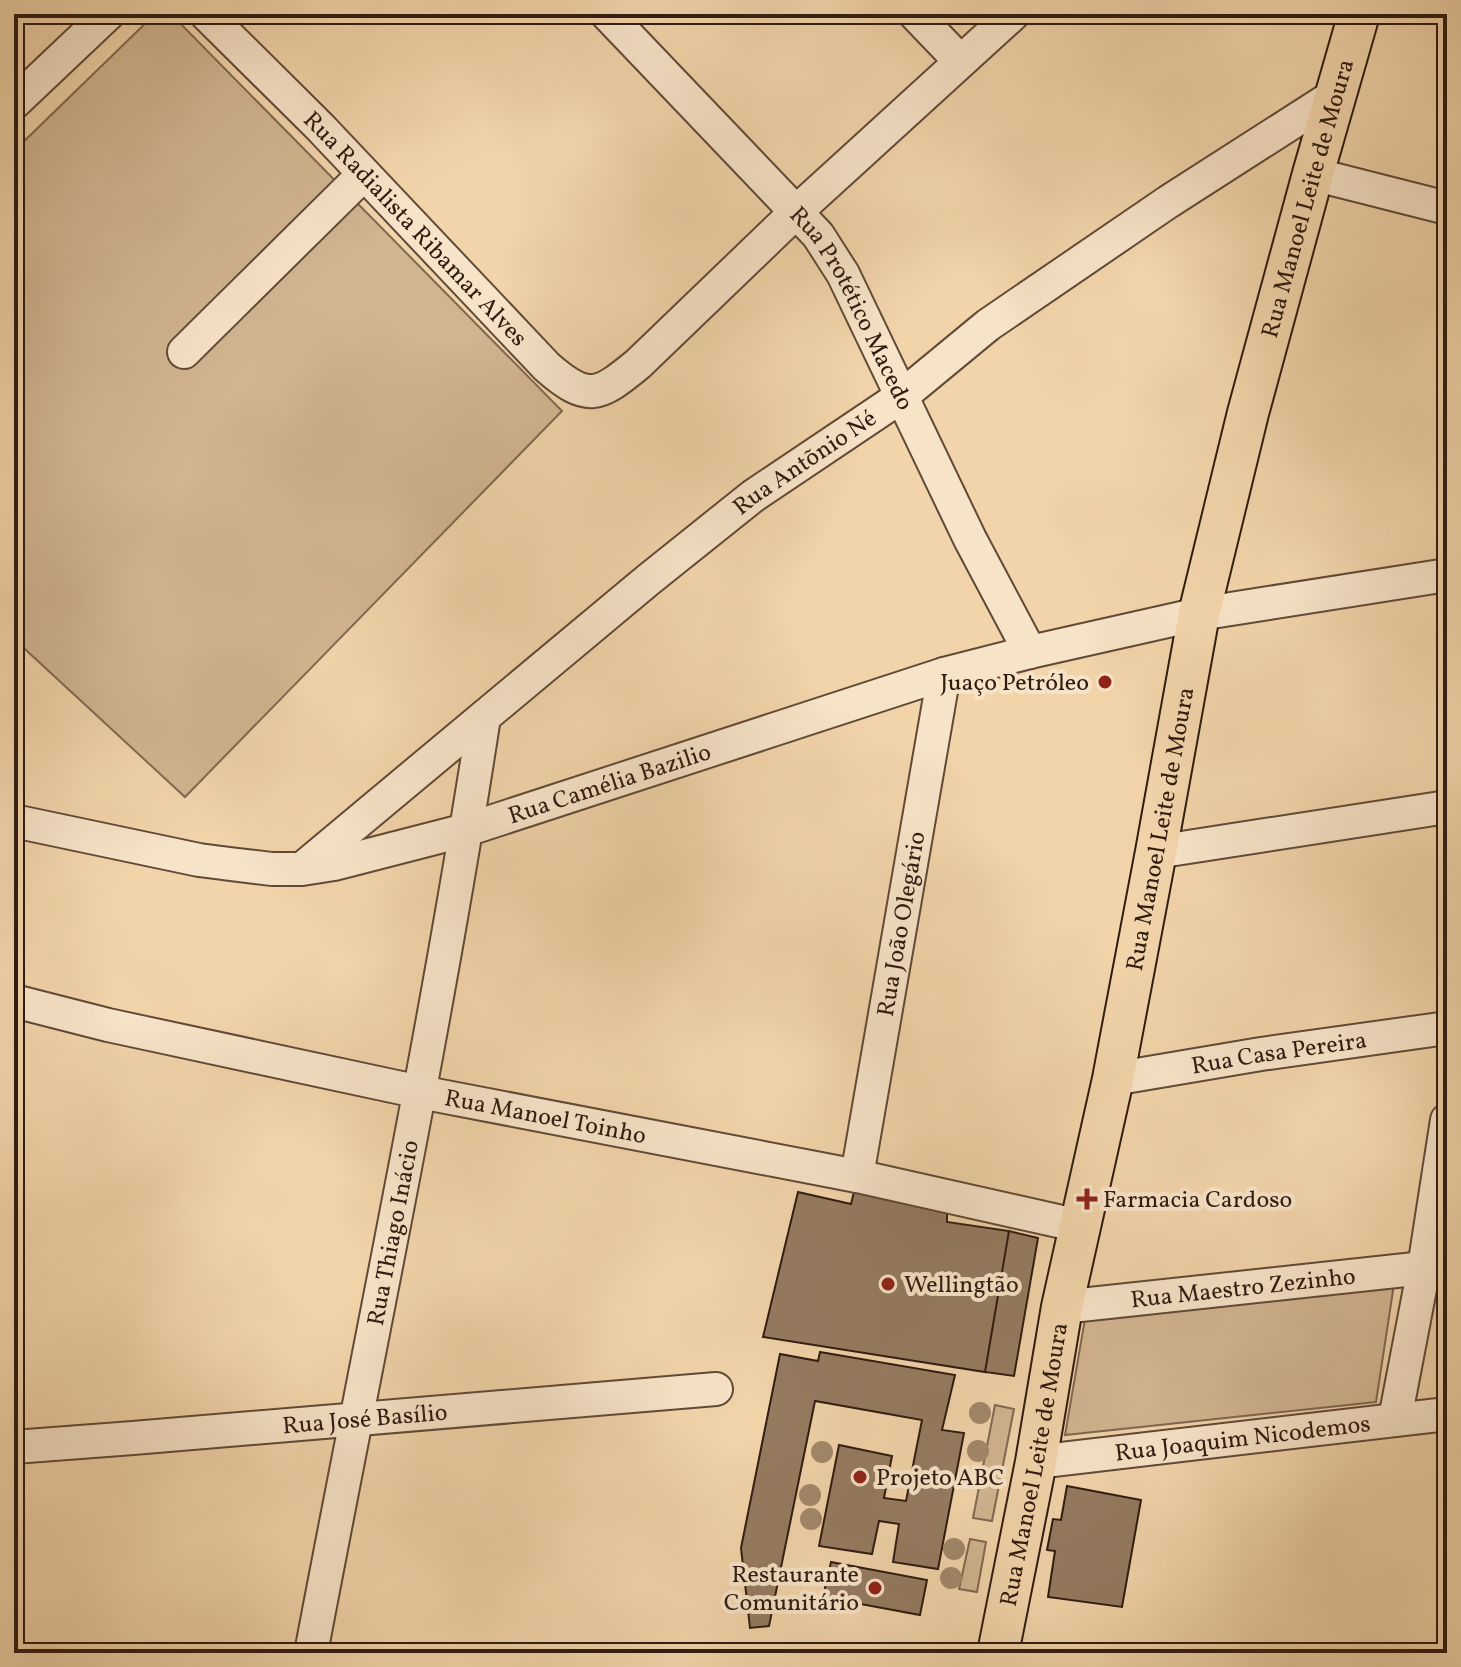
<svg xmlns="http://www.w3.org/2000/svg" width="1461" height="1667" font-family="Vollkorn,serif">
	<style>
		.green { fill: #d1b590; stroke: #806850; stroke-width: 2 }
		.building { fill: #957b61; stroke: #301b11; stroke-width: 2 }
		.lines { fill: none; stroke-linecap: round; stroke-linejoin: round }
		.minor-casing { stroke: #604937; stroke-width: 36 }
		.major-casing { stroke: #301b11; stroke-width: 44 }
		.minor { stroke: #f7e3c8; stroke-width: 32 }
		.major { stroke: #f2d4aa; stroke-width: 40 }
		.tree { fill: #a2886b }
		.poi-dot { fill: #8f2418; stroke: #f7e3c8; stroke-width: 3 }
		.labels { text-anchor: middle; stroke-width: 8; stroke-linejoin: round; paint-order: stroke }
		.street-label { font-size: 24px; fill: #301b11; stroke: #f7e3c8 }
		.poi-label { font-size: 24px; fill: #301b11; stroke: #f7e3c8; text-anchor: start }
	</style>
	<rect width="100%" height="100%" fill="#f2d4aa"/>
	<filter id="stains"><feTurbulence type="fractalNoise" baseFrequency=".0025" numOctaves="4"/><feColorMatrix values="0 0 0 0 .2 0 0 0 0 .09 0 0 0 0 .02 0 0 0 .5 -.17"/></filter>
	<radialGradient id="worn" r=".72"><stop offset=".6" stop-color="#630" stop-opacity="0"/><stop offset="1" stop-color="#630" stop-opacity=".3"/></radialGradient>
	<path class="green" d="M155,14H171L562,411L185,797L14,639V151Z
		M1394,1284L1376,1402L1065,1435L1086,1313Z
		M995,1405L1014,1409L992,1521L973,1518Z
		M970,1539L986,1542L977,1592L959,1589Z"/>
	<path class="building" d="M798,1192L851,1204L854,1192L947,1210V1222L1009,1231L985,1372L763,1337Z
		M1009,1231L1038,1238L1014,1376L985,1372Z
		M820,1352L955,1375L942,1430L964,1433L938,1569L893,1562L899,1524L879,1521L872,1554L819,1546L839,1445L892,1456L884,1498L906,1501L922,1420L815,1401L769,1626L750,1628L741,1548L780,1354L818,1361Z
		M1067,1486L1141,1500L1122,1607L1048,1597L1055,1551L1047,1550L1053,1519L1061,1520Z
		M831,1562L927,1580L920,1615L823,1597Z"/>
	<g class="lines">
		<g class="minor-casing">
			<g id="minor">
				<path id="s1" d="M206,14L320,127L547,367C588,403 599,396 638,364L796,212L1013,14"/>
				<path id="s2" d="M607,14L818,235L843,274L970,539L1030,652"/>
				<path d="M915,14L960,61"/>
				<path d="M14,103L108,14"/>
				<path d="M1313,174L1447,208"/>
				<path d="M184,352L364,174"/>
				<path id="s3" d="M14,821L199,860L230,864L272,869H302L334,864L466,830L944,674L1030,652L1199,614L1447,575"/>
				<path d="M1156,852L1447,807"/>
				<path id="s4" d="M304,867L648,580L753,496L902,396L988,325L1168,202L1335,95"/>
				<path id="s5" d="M14,1001L108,1025L420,1092L857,1176L1080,1226"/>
				<path id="s6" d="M1113,1079L1261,1054L1447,1028"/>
				<path id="s7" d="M857,1176L944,674"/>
				<path id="s8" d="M1062,1307L1424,1268"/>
				<path d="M1395,1419L1424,1268L1447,1120"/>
				<path id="s9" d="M14,1447L133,1438L716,1389"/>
				<path id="s10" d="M1036,1462L1447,1414"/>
				<path id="s11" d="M311,1653C370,1341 436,1031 484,717"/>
			</g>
		</g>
		<g class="major-casing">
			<g id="major">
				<path id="s12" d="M998,1653L1036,1462L1062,1307L1113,1079L1156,852L1199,614L1248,413L1313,174L1359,14"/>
			</g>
		</g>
		<use href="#minor" class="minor"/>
		<use href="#major" class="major"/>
	</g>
	<g class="tree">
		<circle cx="980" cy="1413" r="11"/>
		<circle cx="978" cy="1451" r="11"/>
		<circle cx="822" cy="1452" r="11"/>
		<circle cx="810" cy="1495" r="11"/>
		<circle cx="811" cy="1519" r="11"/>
		<circle cx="954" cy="1549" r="11"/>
		<circle cx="951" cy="1578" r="11"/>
	</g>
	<g class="poi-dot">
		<circle cx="1105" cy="682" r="8"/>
		<path d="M1083 1187h8v8h8v8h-8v8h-8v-8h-8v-8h8z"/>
		<circle cx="888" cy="1284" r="8"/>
		<circle cx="860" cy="1477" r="8"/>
		<circle cx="875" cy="1588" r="8"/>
	</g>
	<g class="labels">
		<g class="street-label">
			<text dy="8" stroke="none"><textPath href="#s12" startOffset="1488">Rua Manoel Leite de Moura</textPath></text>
			<text dy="8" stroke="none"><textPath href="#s1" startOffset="300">Rua Radialista Ribamar Alves</textPath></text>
			<text dy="8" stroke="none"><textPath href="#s2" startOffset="386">Rua Protético Macedo</textPath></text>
			<text dy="8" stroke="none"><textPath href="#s4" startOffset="644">Rua Antõnio Né</textPath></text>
			<text dy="8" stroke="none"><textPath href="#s3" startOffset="612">Rua Camélia Bazilio</textPath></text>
			<text dy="8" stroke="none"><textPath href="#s12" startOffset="840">Rua Manoel Leite de Moura</textPath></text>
			<text dy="8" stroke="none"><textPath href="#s7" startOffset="256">Rua João Olegário</textPath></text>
			<text dy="8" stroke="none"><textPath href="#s6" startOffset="168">Rua Casa Pereira</textPath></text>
			<text dy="8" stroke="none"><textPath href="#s5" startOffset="544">Rua Manoel Toinho</textPath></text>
			<text dy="8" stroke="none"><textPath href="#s11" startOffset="428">Rua Thiago Inácio</textPath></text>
			<text dy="8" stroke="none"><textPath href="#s8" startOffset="182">Rua Maestro Zezinho</textPath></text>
			<text dy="8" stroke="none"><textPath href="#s9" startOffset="352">Rua José Basílio</textPath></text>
			<text dy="8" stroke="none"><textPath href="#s10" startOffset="208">Rua Joaquim Nicodemos</textPath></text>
			<text dy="8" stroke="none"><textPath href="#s12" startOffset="192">Rua Manoel Leite de Moura</textPath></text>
		</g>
		<g class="poi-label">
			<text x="1089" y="690" text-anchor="end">Juaço Petróleo</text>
			<text x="1103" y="1207">Farmacia Cardoso</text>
			<text x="904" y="1292">Wellingtão</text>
			<text x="876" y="1485">Projeto ABC</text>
			<text x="859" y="1582" text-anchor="end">Restaurante<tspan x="859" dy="28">Comunitário</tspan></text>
		</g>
	</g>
	<rect width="1461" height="1667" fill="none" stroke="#f2d4aa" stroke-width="48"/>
	<rect x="16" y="16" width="1429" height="1635" fill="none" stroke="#301b11" stroke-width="4"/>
	<rect x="24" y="24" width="1413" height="1619" fill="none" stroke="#301b11" stroke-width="2"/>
	<rect width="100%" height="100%" filter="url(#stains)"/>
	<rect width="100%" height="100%" fill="url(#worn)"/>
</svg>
